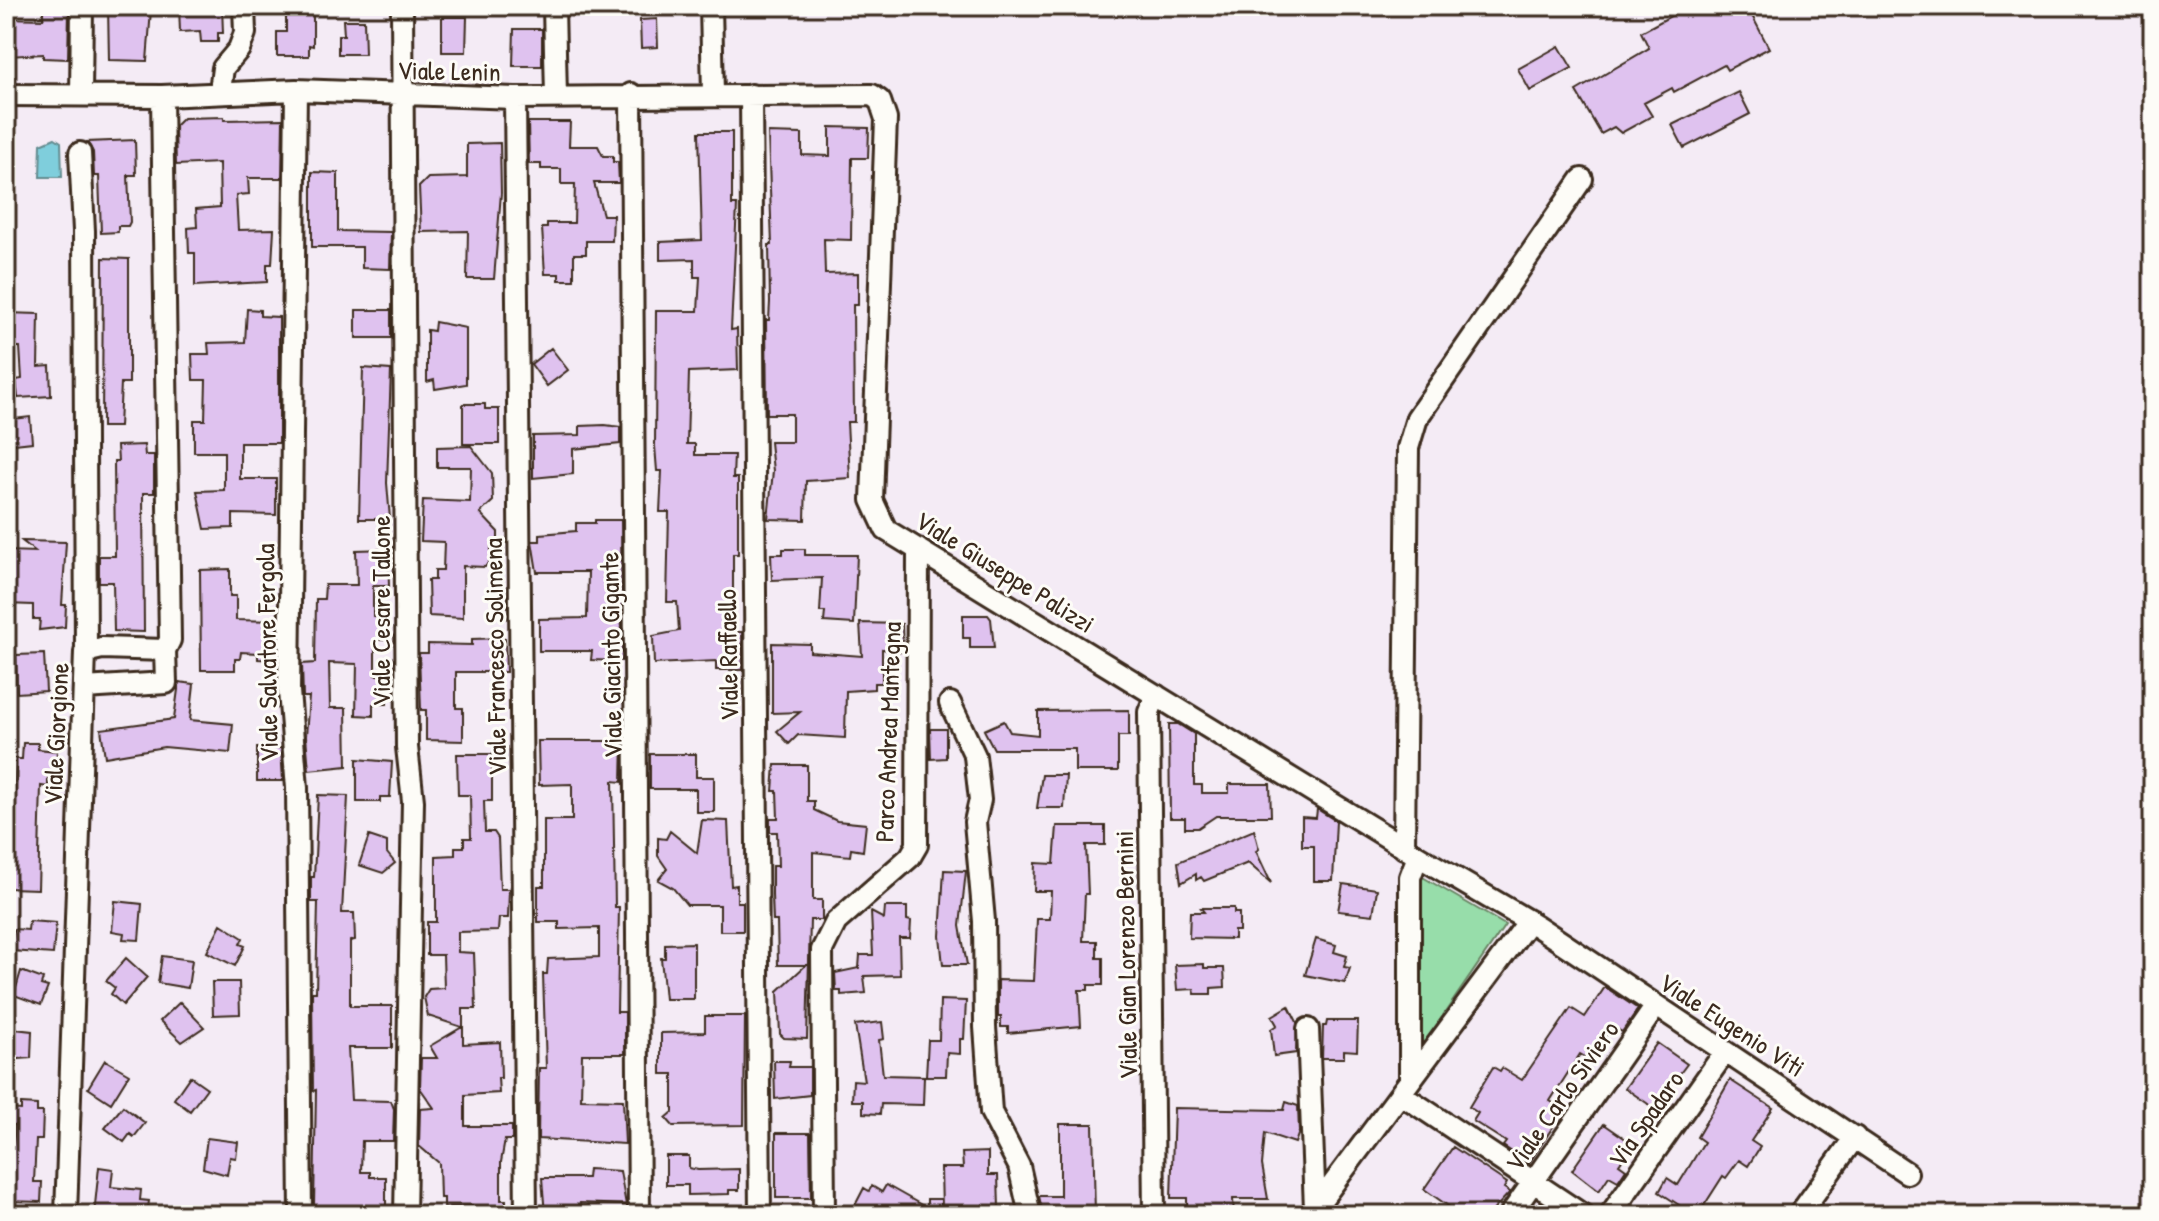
<svg xmlns="http://www.w3.org/2000/svg" width="2159" height="1221" font-family="'Patrick Hand',sans-serif">
	<style>
		.green { fill: #97ddaa; stroke: #698464; stroke-width: 2 }
		.water { fill: #7fcedc; stroke: #648c90; stroke-width: 2 }
		.building { fill: #dfc2ef; stroke: #3b2a1e; stroke-width: 2 }
		.lines { fill: none; stroke-linecap: round; stroke-linejoin: round }
		.street-casing { stroke: #3b2a1e; stroke-width: 26 }
		.street { stroke: #fdfcf7; stroke-width: 20 }
		.labels { text-anchor: middle; stroke-width: 6; stroke-linejoin: round; paint-order: stroke }
		.street-label { font-size: 26px; fill: #3b2a1e; stroke: #fdfcf7 }
	</style>
	<rect width="100%" height="100%" fill="#f4ebf5"/>
	<filter id="ink" filterUnits="userSpaceOnUse"><feTurbulence type="fractalNoise" baseFrequency=".0125" numOctaves="2"/><feDisplacementMap in="SourceGraphic" scale="16" xChannelSelector="R" yChannelSelector="G"/><feConvolveMatrix kernelMatrix="1 2 1 2 8 2 1 2 1" color-interpolation-filters="sRGB"/></filter>
	<g filter="url(#ink)">
		<path class="green" d="M1421,876L1505,925L1420,1049L1414,1039Z"/>
		<path class="water" d="M55,138L61,142L62,177H40L41,144Z"/>
		<path class="building" d="M108,6H148L151,10L147,61L109,60Z
			M179,6H222L223,33H218V42H201L200,31L180,32Z
			M1689,6H1747L1769,48L1727,70L1724,65L1674,92L1672,88L1644,103L1652,116L1621,133L1614,127L1601,134L1576,91L1649,48L1641,32Z
			M43,10L69,11L68,59L43,58V54L8,56L6,18L43,19Z
			M313,10V46L309,45V56H277V32H286V11Z
			M442,17H467L466,52H442Z
			M657,19L658,47L641,48L640,20Z
			M343,20H364L365,54H338V35H344Z
			M514,29H542V66H513Z
			M1559,46L1572,68L1530,91L1518,69Z
			M1739,92L1750,114L1684,148L1672,125Z
			M224,117V120L283,119L282,178H248L249,194L236,195L238,230L274,229L272,264H267V282L195,286V253H189L188,228L197,227L196,209L220,207L219,163L176,165L175,126L183,118Z
			M528,122H570L569,146H598L603,156H613V162H618L619,183H594L603,215H613L612,241H586V254H574V280H559V274H545L542,228H547V223H574L575,184H561V169H541V164H529Z
			M830,127L869,128L868,158H852L851,240L824,239L825,274L858,273V305H853L854,422H847L850,478L806,481L805,520L768,519L773,471L770,442H792V414H767L766,320H769L770,302L769,245H772L768,133L802,134V155L830,156Z
			M699,132H732V205H737L731,330L737,329L738,370L689,372L687,444H695V455H734L733,478H738V554H733V632H742L743,670H716V661L654,664L653,636L679,631L677,602H667L669,512H660L662,471H657L655,446L656,311H698L700,277H694V259L660,260V242L702,240Z
			M135,140L136,175H128L130,222L128,226H118V232L101,233L99,176H94L93,152L87,142Z
			M500,143L501,193L494,279H467L468,231L421,232L419,187L428,178L467,177V144Z
			M312,172L338,173V231L391,232L390,269L362,268V247H312Z
			M103,258L129,259V383H121L119,427H102Z
			M247,309L260,310V316L279,317V443H240V479H276V515L233,514V528L205,529L197,491L224,490V452H194V420H205L206,380H193L192,354H209L208,343L245,342Z
			M356,310H391V338H356Z
			M6,313L39,314L38,367L50,366L51,396L18,398L16,380L22,379L20,347H6Z
			M435,322L466,328V384L435,389L434,380L427,382V330L434,331Z
			M551,348L568,370L547,386L531,364Z
			M363,368L391,370L387,483L390,519H359Z
			M463,404H485V409H499V444H463Z
			M30,417L32,442L6,445V420Z
			M605,425L620,427V444L573,449V474L533,478V436L580,435V426Z
			M144,445L145,455H154V493H143L144,632L114,631L113,582H99V556H115L114,461H118L117,446Z
			M471,446L492,473L493,501L480,513L498,532V547H491V559L485,567L463,566V618L429,616L428,580H435V570H443L444,542L421,541L423,500L470,502L471,467H437V447Z
			M595,520H621L622,661L591,660L592,651H539V619L587,618L588,572H537L532,541H540V534L576,531V523H595Z
			M22,541L66,542L62,605H66L65,627L39,630L40,619H33V605L6,604V551L36,552Z
			M388,549L389,586H373V617H387V640H375V675H387V704H373V716L356,715L357,664L329,663L330,708H346L347,766L309,770L306,736L309,697H303L302,664L315,663L316,599H324L325,585H357L356,550Z
			M783,549H805V555H857L854,624L824,622L825,612H820L822,578L772,580L771,554H783Z
			M230,569V596H236V620L277,621L276,660L258,659V653L241,652L240,659H235V670H201L200,570Z
			M963,615H988L991,619L994,648H970V638H963Z
			M860,623L902,624L903,652L882,649V683H874V689L846,691L845,738L798,735L789,744L777,731L800,712L772,713V643L810,644V652L862,656Z
			M505,638L506,672H456V708H463V741L426,740V710H421L419,653H428V644L472,645V639Z
			M44,654L46,691L17,693L16,655Z
			M179,682L194,684L190,720L233,724L230,753L164,747L105,757L101,729L174,719Z
			M1129,710V736H1118V771H1075V749H994L984,730L1004,721L1010,732L1038,735V711Z
			M1169,724H1178L1194,734V785H1202V793H1229V784H1270L1271,816H1216L1198,828H1185V818H1170Z
			M930,729H946V758L931,759Z
			M538,741H623L622,782L613,781L615,907H619L617,1012H625V1054H582L581,1099L623,1100L625,1144L538,1139L539,1068H546L543,974H547L548,959L599,957V928L559,929V922H538V886H544V820H572V784L539,785Z
			M23,743H38V749L57,751L55,773H48V787L41,786L38,889L9,888L11,843H6V806L14,807L16,759H22Z
			M257,748H281L283,781H257Z
			M457,754H492V801H484L485,832H494L498,838L500,889H509L508,918H499L498,931L458,932V952L474,953L476,1009H463V1044L500,1042L501,1078H498L499,1093L465,1095V1126H512V1140H505L501,1162V1200H506V1215H472V1206L444,1207V1198H440L439,1163L419,1146L420,1109L434,1108L420,1088L421,1058H437L430,1046L462,1027L428,1016L424,997L429,989L444,988L443,955H427V922H436V856L455,855V847H464V838H471L470,795H458Z
			M650,754H696V777H714V812H696V789H650Z
			M357,759L392,762L390,797H380V802H357Z
			M775,765H807V801H814V810L837,821L866,824L863,851L851,849L850,856L813,852V900H822V920H810L807,1039L784,1038L780,1034L778,991L806,965H778L777,921H773L772,895V866H778L777,832H770V818H778L777,791H773Z
			M1042,775H1066L1064,808H1037Z
			M318,795L348,796L342,913H354L355,940L350,941V1006H392V1048H348L351,1100L391,1101L394,1109L393,1141H362L361,1172H370V1177H386V1214H368V1209L354,1206H314L316,1090L313,1091L312,992H316L318,902H311V877H314Z
			M1317,809L1336,821L1333,881H1314V846H1302V817L1316,818Z
			M702,820L728,821L731,886L737,885V902H743V931H720V905H687L673,888L658,880L667,869L658,856V838L666,839L670,831L697,853Z
			M1057,826H1105V845H1086L1088,894H1085L1083,941H1097V958H1103V985H1088V990H1079L1081,1026L1008,1033V1027H1001V1017H998V980L1034,981L1037,919H1050L1051,891H1034L1035,863L1054,864Z
			M1254,830L1259,849L1256,851L1271,883L1248,863L1204,881L1201,877L1196,880V874L1181,883L1178,862Z
			M369,836L387,842V853L395,863L383,873L359,865Z
			M944,870L966,871L960,926L967,965H943L940,936Z
			M1343,884L1377,889L1373,915L1338,911Z
			M115,901L142,904L139,940L123,939L124,933L112,931Z
			M885,907H907V920L911,921L910,938H899L900,975L864,976L866,993L841,995V991H836L835,973L859,968L860,955H873L871,912L884,919Z
			M1201,908H1234V913H1239V931H1234V939L1189,938L1190,912H1204Z
			M29,921L56,923L53,954L12,951L14,929L28,930Z
			M221,924L243,938L240,944L245,946L235,966L207,952Z
			M1316,939L1336,945L1334,952L1347,956L1344,967L1350,968L1345,983L1305,975Z
			M694,943V999H665L661,958H665V944Z
			M162,956L192,960L188,988L158,983Z
			M126,958L147,977L123,1005L111,994L115,988L106,981Z
			M1204,964V968H1224L1225,987L1211,988V994H1195L1194,989L1177,990L1175,965Z
			M21,971L43,979L41,985L48,987L41,1005L14,995Z
			M212,982H239L240,1014L213,1015Z
			M1605,987L1638,1009L1622,1032L1612,1026L1590,1060L1580,1054L1550,1101L1564,1110L1529,1163L1503,1146L1506,1142L1473,1121L1478,1113L1469,1107L1493,1067L1500,1071L1502,1068L1522,1080L1571,1008L1585,1017Z
			M940,1000L966,1001L964,1039H960V1054L947,1053L946,1076H926L928,1040H939Z
			M180,1002L204,1027L182,1042L160,1021Z
			M1289,1006L1297,1022L1296,1053L1274,1056L1271,1029L1277,1025L1272,1016Z
			M705,1016H745L744,1125L673,1126L666,1118L673,1112V1074H661V1033L705,1032Z
			M1327,1021H1358L1357,1051L1344,1050V1058H1322L1323,1026H1326Z
			M882,1022L884,1039L879,1040L883,1075L924,1076L923,1105L881,1104L880,1114L863,1113V1101H852L853,1080L864,1081L855,1025Z
			M6,1028L32,1031L31,1058L6,1060Z
			M1657,1043L1687,1064L1654,1108L1625,1088Z
			M105,1060L129,1074L111,1103L88,1088Z
			M774,1061H790L789,1067H810V1095L775,1099Z
			M190,1076L207,1088L190,1111L174,1099Z
			M1730,1080L1773,1108L1751,1141L1760,1147L1748,1166L1739,1160L1726,1178L1723,1176L1698,1215H1672L1679,1205L1659,1192L1667,1178L1678,1185L1686,1172L1704,1142L1697,1137Z
			M1286,1102L1298,1106L1299,1132L1295,1143L1265,1133L1262,1165L1268,1199H1233L1234,1215H1187V1198H1171L1174,1108L1284,1110Z
			M21,1104L37,1105V1112H43L42,1140H36L34,1182H42L41,1202L8,1201L15,1125L8,1124L9,1109L21,1110Z
			M123,1106L145,1123L134,1137L130,1134L124,1142L105,1128Z
			M1060,1124H1093L1095,1215H1043L1039,1196H1060Z
			M1604,1124L1633,1144L1619,1164L1626,1169L1618,1181L1609,1176L1599,1191L1572,1170Z
			M776,1133H810L811,1198H776Z
			M207,1138L238,1142L236,1158L230,1157L227,1175L203,1168Z
			M1453,1147L1507,1183L1504,1188L1510,1192L1489,1215H1461L1424,1189Z
			M988,1152V1175H998L999,1208L942,1210L941,1168H963L962,1153Z
			M666,1156H689V1168L698,1170L739,1169V1190H729V1194L688,1195V1185H666Z
			M99,1167L113,1169L111,1187L141,1190L140,1200L149,1201L147,1215H94Z
			M588,1169L620,1171L626,1205L580,1203V1215H545L542,1178H587Z
			M886,1185L927,1208V1199H941V1215H850L864,1188L869,1191L872,1186L882,1192Z"/>
		<g class="lines">
			<g class="street-casing">
				<path id="street" d="M402,6L407,747L413,801L405,1215
					M554,6L556,97
					M711,6L713,94
					M296,90L289,691L297,788L301,1215
					M220,91L223,68L239,49L245,33L244,6
					M631,94L639,1215
					M6,95L162,96L296,90L515,98L872,95L880,101L886,119L872,500L886,530L1418,856L1537,926L1907,1173
					M81,95L82,6
					M751,95L760,1215
					M515,98L526,1215
					M80,153L84,231L86,651
					M84,688L166,683L165,650
					M950,703L975,756L980,800L975,822L984,921L985,1027L991,1112L1019,1166L1030,1215
					M1404,848L1408,448L1417,418L1582,179
					M1308,1029L1315,1209
					M1410,1079V877L1418,856
					M1401,1094L1583,1215
					M66,1215L85,652L102,648L165,650L170,640L162,96
					M824,1215L822,950L836,922L910,857L917,845L918,549
					M1154,1215L1149,712L1156,695
					M1310,1215L1529,921
					M1510,1215L1656,1006
					M1610,1215L1725,1052
					M1799,1215L1855,1137"/>
			</g>
			<use href="#street" class="street"/>
		</g>
	</g>
	<g class="labels">
		<g class="street-label">
			<text transform="translate(449 71) rotate(1)" y="9">Viale Lenin</text>
			<text transform="translate(1005 572) rotate(32)" y="9">Viale Giuseppe Palizzi</text>
			<text transform="translate(381 611) rotate(-90)" y="9">Viale Cesare Tallone</text>
			<text transform="translate(267 653) rotate(-91)" y="9">Viale Salvatore Fergola</text>
			<text transform="translate(611 655) rotate(-91)" y="9">Viale Giacinto Gigante</text>
			<text transform="translate(728 655) rotate(-91)" y="9">Viale Raffaello</text>
			<text transform="translate(495 657) rotate(-91)" y="9">Viale Francesco Solimena</text>
			<text transform="translate(888 732) rotate(-88)" y="9">Parco Andrea Mantegna</text>
			<text transform="translate(56 734) rotate(-87)" y="9">Viale Giorgione</text>
			<text transform="translate(1126 955) rotate(-91)" y="9">Viale Gian Lorenzo Bernini</text>
			<text transform="translate(1732 1025) rotate(33)" y="9">Viale Eugenio Viti</text>
			<text transform="translate(1562 1096) rotate(-55)" y="9">Viale Carlo Siviero</text>
			<text transform="translate(1646 1119) rotate(-55)" y="9">Via Spadaro</text>
		</g>
	</g>
	<rect width="2159" height="1221" fill="none" stroke="#fdfcf7" stroke-width="32"/>
	<rect x="16" y="16" width="2127" height="1189" fill="none" stroke="#3b2a1e" stroke-width="3" filter="url(#ink)"/>
</svg>
